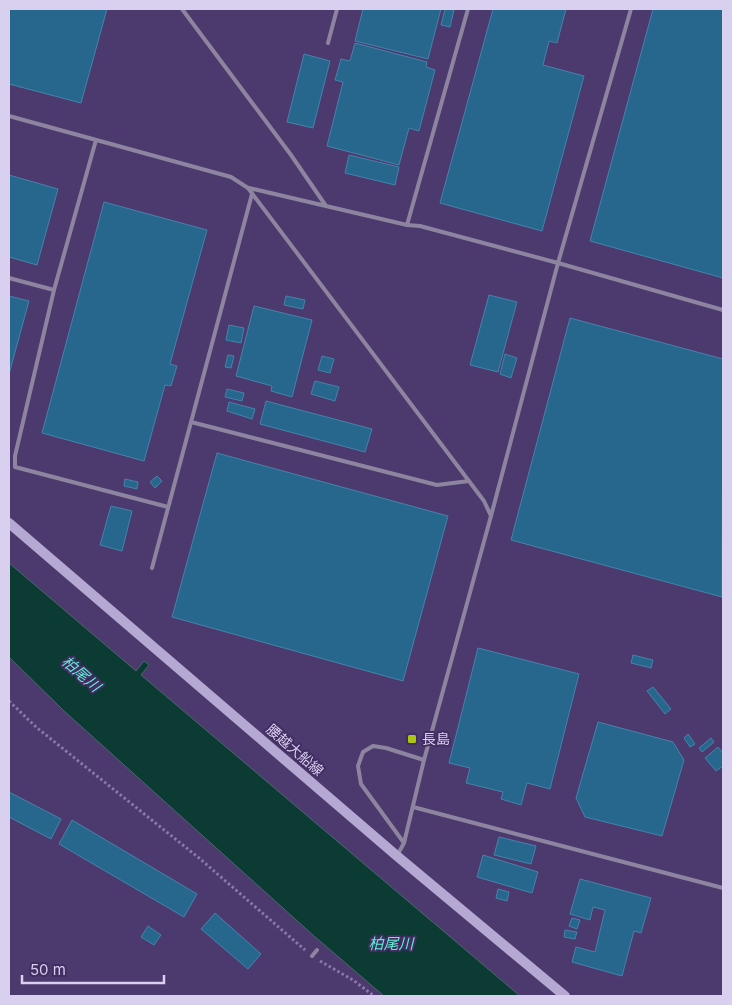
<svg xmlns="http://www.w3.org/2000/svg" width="732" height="1005" font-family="Inter,'Noto Sans JP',sans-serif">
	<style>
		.water { fill: #0b3b33; stroke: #49686c }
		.building { fill: #28678d; stroke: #4583aa }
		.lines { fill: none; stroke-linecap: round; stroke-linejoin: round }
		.path { stroke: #8879a5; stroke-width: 3; stroke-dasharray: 2.5 2.5; stroke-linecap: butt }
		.service { stroke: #8d859f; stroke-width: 4 }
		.secondary { stroke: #b5a8d2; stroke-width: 10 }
		.poi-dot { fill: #acc611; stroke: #412e62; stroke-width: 2 }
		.labels { text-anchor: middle; stroke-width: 4; stroke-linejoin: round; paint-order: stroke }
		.poi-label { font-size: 14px; fill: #d9d0f0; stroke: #412e62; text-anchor: start }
		.street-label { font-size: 14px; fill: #d9d0f0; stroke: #412e62 }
		.water-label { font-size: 15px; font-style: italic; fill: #60eed4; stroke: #412e62 }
	</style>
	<rect width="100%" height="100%" fill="#4c396e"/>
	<path class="water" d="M9,563L136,671L144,661L149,665L141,675L520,996H384L314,936L63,710L9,657Z"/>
	<path class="building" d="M9,9H107L81,103L9,84Z
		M363,9H441L428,59L355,41Z
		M445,9L454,10L450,27L441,25Z
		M493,9H566L557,43L549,41L543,65L584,76L542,231L440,203Z
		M653,9H723V278L590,241Z
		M355,43L427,62L426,67L435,70L419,131L409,128L399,165L327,146L343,82L335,80L341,59L350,61Z
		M304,54L330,61L313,128L287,122Z
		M349,155L399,167L395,185L345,173Z
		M9,175L58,189L37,265L9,257Z
		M104,202L207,230L170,364L177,366L171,386L165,385L144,461L42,433Z
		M489,295L517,302L498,372L470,365Z
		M9,296L29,301L9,374Z
		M286,296L305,300L303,309L284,305Z
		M254,306L312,320L292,397L271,391L272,386L236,376Z
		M570,318L723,359L722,597L511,540Z
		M229,325L244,328L241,343L226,340Z
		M505,354L517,358L511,378L500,374Z
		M228,355L234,356L231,368L225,367Z
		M322,356L334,359L330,373L318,370Z
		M315,381L339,387L335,401L311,394Z
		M227,389L244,393L242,401L225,397Z
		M266,401L372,429L365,452L260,424Z
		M229,402L255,409L252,419L227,411Z
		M217,453L448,516L403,681L172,617Z
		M157,476L162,481L155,488L150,482Z
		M125,479L138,482L137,489L124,486Z
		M111,506L132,511L122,551L100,545Z
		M478,648L579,674L550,789L527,783L521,805L501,799L503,792L466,783L470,768L449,763Z
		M633,655L653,660L651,668L631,663Z
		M653,687L671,709L665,714L647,691Z
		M598,722L673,742L684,760L662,836L585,817L576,798Z
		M688,734L695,744L690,747L684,738Z
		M711,738L714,742L702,752L699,748Z
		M718,747L723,753V766L716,771L705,758Z
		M9,792L61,819L51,839L9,817Z
		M72,820L197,894L184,917L59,844Z
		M499,837L536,846L531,864L494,855Z
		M483,855L538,872L532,893L477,877Z
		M580,879L651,898L641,933L634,931L622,976L572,962L576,947L595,952L605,910L593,907L590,920L570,914Z
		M498,889L509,892L507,901L496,898Z
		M215,913L261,954L248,969L201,929Z
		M572,918L580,920L577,929L569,926Z
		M148,926L161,935L154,945L141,937Z
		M565,930L577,932L575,939L564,937Z"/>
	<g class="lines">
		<path class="path" d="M9,701L36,727L199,858L305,950
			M320,961L353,980L374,996"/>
		<path class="service" d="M182,9L291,155L326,206
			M328,43L337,9
			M9,116L231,177L248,188L484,501L491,516
			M96,140L54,290L15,456V467L168,507
			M249,188L407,225L420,226L558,263L723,310
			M407,225L468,9
			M9,278L54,290
			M191,422L437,485L469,481
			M152,568L252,194
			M413,807L723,888
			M404,843L361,784L358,766L363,752L373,746L386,748L424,760
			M398,854L404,843L424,760L491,516L558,263L631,9
			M312,956L317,950"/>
		<path class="secondary" d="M9,523L397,856L565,996"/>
	</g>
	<rect class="poi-dot" x="407" y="734" width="10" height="10" rx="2.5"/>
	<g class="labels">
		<g class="poi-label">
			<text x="422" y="744">長島</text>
		</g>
		<g class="street-label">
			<text transform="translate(295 750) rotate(41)" y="5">腰越大船線</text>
		</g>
		<g class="water-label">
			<text transform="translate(81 674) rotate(41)" y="5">柏尾川</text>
			<text x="391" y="949">柏尾川</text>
		</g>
	</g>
	<rect width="732" height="1005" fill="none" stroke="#d9d0f0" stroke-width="20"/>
	<path d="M22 975v8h142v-8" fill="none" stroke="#d9d0f0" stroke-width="2.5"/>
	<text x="30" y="975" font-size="15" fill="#d9d0f0" stroke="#412e62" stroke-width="4" paint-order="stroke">50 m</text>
</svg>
